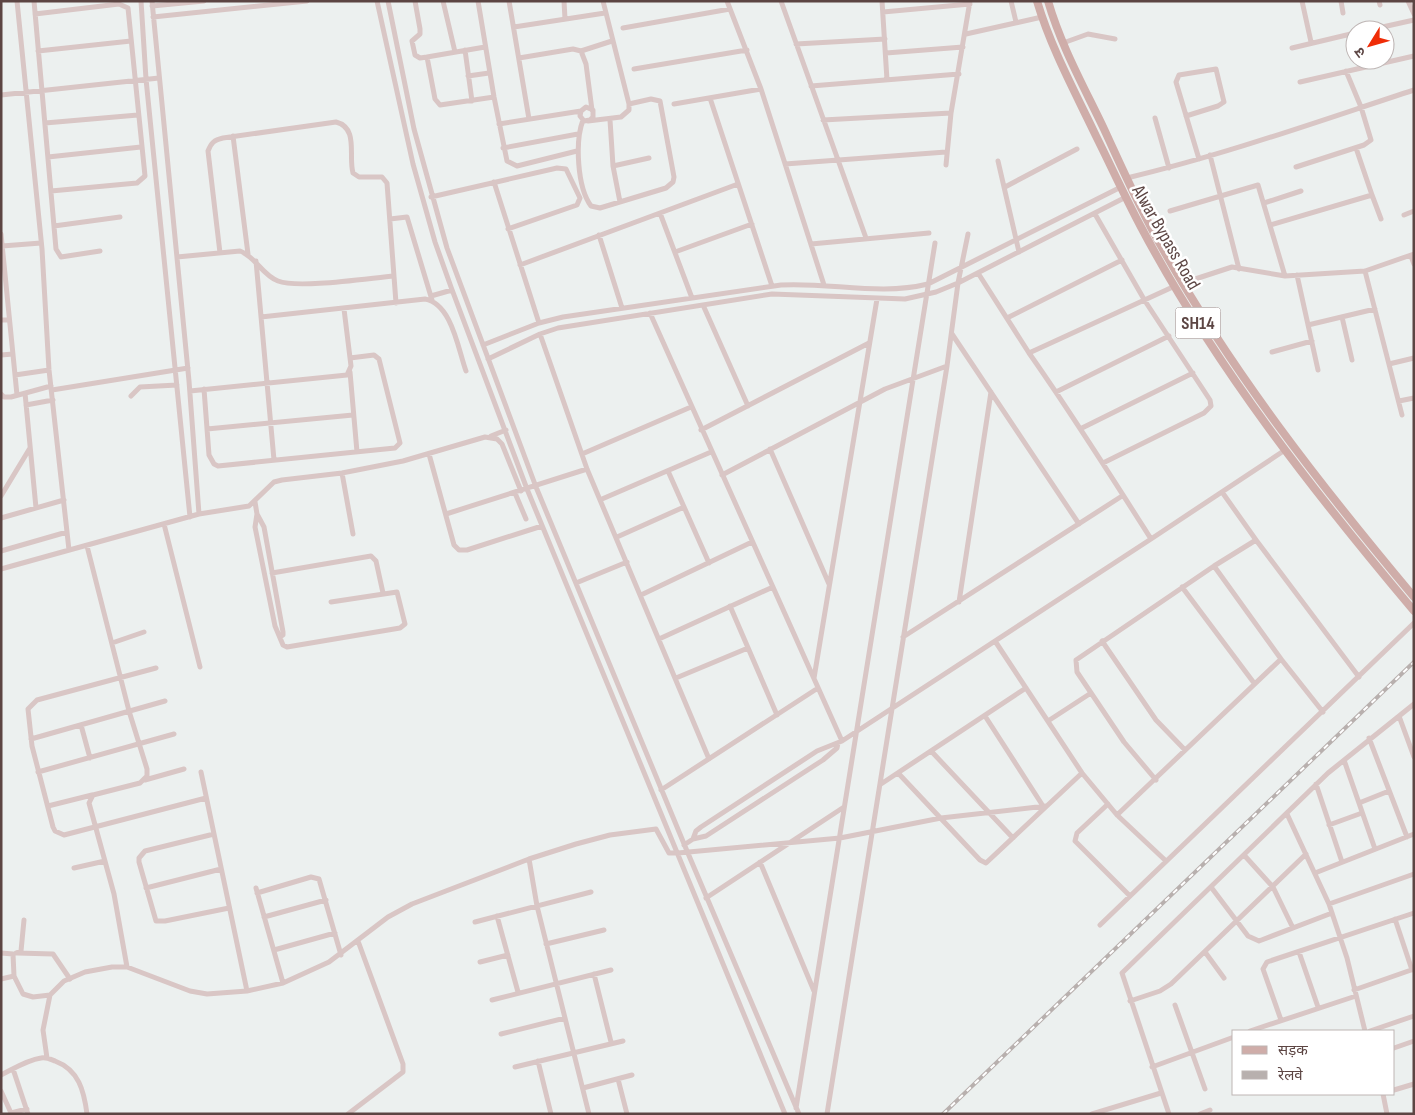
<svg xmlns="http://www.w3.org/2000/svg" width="1415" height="1115" font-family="'Sofia Sans Condensed','Noto Sans Devanagari',sans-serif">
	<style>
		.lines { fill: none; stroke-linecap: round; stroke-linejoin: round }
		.street { stroke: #d9c6c5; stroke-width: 5 }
		.primary { stroke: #cfada9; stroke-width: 8 }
		.rail-casing { stroke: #b8b0ae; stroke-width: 4 }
		.rail { stroke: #fff; stroke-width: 2; stroke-dasharray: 5.5; stroke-linecap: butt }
		.labels { text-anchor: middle; stroke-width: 5; stroke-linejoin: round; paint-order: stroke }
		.shield { fill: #fff; stroke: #8d7d7b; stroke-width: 1 }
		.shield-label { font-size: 18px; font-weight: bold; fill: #5c4543 }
		.street-label { font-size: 19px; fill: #5c4543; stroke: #fff }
	</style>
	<rect width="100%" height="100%" fill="#ecf0ef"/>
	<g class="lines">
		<path class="street" d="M17,1L42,249L49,370L69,550
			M34,1L56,249L61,257L100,251
			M141,1L146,79L190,517
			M152,1L189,381L199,514
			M377,1L413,164L435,242L451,287L527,489L785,1114
			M388,1L414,129L447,248L536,487L687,851L799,1114
			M415,1L420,29V34L412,41L415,55L420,58L427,57L485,47
			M443,1L455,52
			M478,1L494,97L507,161L517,166L577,151
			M509,1L529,119
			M564,1L565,19
			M727,1L761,89L824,285
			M781,1L866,238
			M882,1L887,80
			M1011,1L1016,22
			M1302,1L1311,42
			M1341,1L1343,13
			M1379,1L1380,5
			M1408,1L1414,14
			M152,6L204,1
			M883,12L970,4
			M35,14L119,4L128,8L145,176L137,183L51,191
			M153,17L307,1
			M514,27L605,13
			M623,28L730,9
			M1369,30L1414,20
			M966,34L1042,17
			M1063,43L1088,34L1115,39
			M796,44L885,39
			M1292,48L1355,33
			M465,50L472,101
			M38,51L131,41
			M581,51L612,41
			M886,53L963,47
			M427,57L435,99L440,105L494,97
			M519,58L573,49L581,51L586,64L592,110
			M634,69L747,50
			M468,76L489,73
			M1300,82L1414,56
			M811,86L959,74
			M1,95L159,78
			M710,98L772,286
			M674,104L761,89
			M1186,116L1218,106L1224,102L1216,69L1179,75L1176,82L1199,159
			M1155,118L1169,168
			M583,120C575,141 577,187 591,206L600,208L666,188L673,182L674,177L660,101L651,99L629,104
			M610,120L613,166L620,202
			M823,120L951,113
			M588,121L621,117L629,110V104L603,1
			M45,123L138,115
			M499,124L581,111L586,107L593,110V117L590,120L584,121L580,116L581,111
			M233,136L248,254
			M503,148L578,134
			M1356,148L1372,195
			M1210,155L1239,269
			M48,157L141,147
			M998,161L1019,252
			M785,164L946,152
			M946,165L951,113L970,1
			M613,166L649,158
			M1296,167L1364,145L1371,140L1361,107L1346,71
			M1127,178C1224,155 1319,121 1414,90
			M494,182L539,323
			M1005,187L1077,149
			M431,197L557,168L566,169L580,198L577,205L508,229
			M1264,203L1301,191
			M1170,211L1258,185L1285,276
			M660,213L692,298
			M1095,214L1145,301L1210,400L1211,406L1204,413L1103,463
			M1404,215L1414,211
			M390,219L407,217L432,300
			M1270,225L1372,195L1381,219
			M54,226L120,217
			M1,234L17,395
			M599,235L622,308
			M811,244L929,233
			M2,246L41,243
			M675,252L752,224
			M220,253L208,151C211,143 214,140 223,138L336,122C359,128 348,156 353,173L359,177H382L387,183L396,303
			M1411,256L1414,264
			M177,257L240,251C256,257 262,275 278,281C298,289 370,278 394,276
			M256,261L274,460
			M520,265L738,184
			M1365,271L1402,415
			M978,273L1029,353L1175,286
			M1297,275L1318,370
			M1183,283L1232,267L1285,276L1365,271L1414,254
			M431,296L452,290
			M703,305L748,406
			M650,313L842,741
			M261,317L425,299C452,304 458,349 466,371
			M1342,317L1352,360
			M1007,318L1122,260
			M1,320H9
			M1308,325L1375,309
			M540,334L587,469L709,759
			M952,334L1079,524
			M483,345L539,323L563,317L781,285C830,282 880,296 928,284L1121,187
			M1272,352L1312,341
			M1029,353C1072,414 1111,476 1151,539L1285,450
			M1,355L13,354
			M488,359L540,334L558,328L772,294L905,299L936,292L958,283L1126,197
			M1389,364L1414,358
			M350,372L357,452
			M15,375L49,370
			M204,389L209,455L214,464L218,466L395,448L400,443L379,359L374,355L350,358
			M52,390L188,368
			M190,391L347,375L351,366L344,309
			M1056,392L1169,336
			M25,393L36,508
			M1,394L4,397H11L51,386
			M131,396L140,387L177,385
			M1399,401L1414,398
			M26,405L53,400
			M1082,428L1193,373
			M207,429L353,415
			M701,430L869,343
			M491,436L506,430
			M770,449L829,584
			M429,454L454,545L459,550H467L542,526
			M582,454L691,407
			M668,471L709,563
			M342,473L353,534
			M722,475L885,389L947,366L958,283L968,234
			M1222,492L1256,540
			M515,493L526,519
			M1,496L30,448
			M602,499L711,452
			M255,502L257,514L264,527L283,632V635L280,637
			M257,514L255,527L275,626L283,645L287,647L400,628L405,624L397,592L331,602
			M446,514L587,469
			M1,518L64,500
			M164,524L200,667
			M617,537L684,507
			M87,546L129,711L147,769V776L140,783L93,795L89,803L114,894L127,967
			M1,551L67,532
			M1,569L199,514L249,506L274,482L282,480L342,473L403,461L485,437L497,439L502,444L521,491
			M272,573L371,556L376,561L383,593
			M576,583L627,562
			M1182,587L1254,683
			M641,595L752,542
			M959,602L991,392
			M730,606L777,715
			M903,637L1122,496
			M659,639L773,587
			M995,641L1082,773L1117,815L1166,861
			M1102,641L1156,720L1185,750
			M112,643L144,632
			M1281,659L1323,712
			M156,668L37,700L28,709L32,746L53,827L55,831L64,835L206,798
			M676,678L748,648
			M814,678L877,299
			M985,716L1043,806
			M1399,716L1414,757
			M1048,721L1091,693
			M81,725L90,758
			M1369,738L1407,837
			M31,739L165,701
			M932,752L1013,838
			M1344,760L1375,849
			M38,772L174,734
			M201,772L247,991
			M899,774L980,860L986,863L1082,773
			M145,780L184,769
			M1156,780L1124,742L1077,672L1076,660L1214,566
			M881,784L1026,688
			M1316,784L1342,862
			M661,790L818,688
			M1359,803L1389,791
			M1108,804L1077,833L1075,841L1130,896
			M48,806L92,795
			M1287,814L1329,904L1347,958L1365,1031
			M1117,815L1281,659L1214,566L1256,540L1359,677
			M1329,825L1362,813
			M214,834L145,851L139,858V862L156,921H165L229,908
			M693,839L696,831L701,827L817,751L842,741L1151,539
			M684,845L693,839L706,836L823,760L837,748L838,743
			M1244,855L1273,887L1293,928
			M529,859L537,906L589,1114
			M760,862L814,991
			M74,868L105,861
			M1315,873L1414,834
			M1211,887L1248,936L1259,941L1332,913
			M146,888L221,869
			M256,888L283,983
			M257,893L311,877L319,879L341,955
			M706,898L844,807
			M1329,904L1414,874
			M497,916L518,992
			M264,917L326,900
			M1395,919L1412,970
			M475,922L591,892
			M1100,925L1414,623
			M546,944L604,930
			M274,950L335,933
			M1205,952L1224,978
			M1299,952L1318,1007
			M1,953L13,954L14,976L23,994L33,997L50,995
			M16,953L21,951L24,920
			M17,953L53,954L70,979
			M480,962L508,955
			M594,974L611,1042
			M1,979L14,976
			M1354,990L1414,969
			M492,1000L611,970
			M1130,1001L1160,991L1171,984L1306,854
			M1175,1005L1205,1089
			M1281,1020L1263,969L1267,962L1414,913
			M1250,1031L1356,996
			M1370,1031L1414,1016
			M501,1034L565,1018
			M1394,1048L1414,1041
			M47,1058L43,1030L50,995L64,981L85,972L112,967H127L190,991L207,994L247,991L283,983L329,962L388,917L412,904L529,859L576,844L610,835L656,829L669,853H678L840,838L941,818L1046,806
			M538,1061L551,1114
			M515,1067L623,1041
			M1152,1067L1234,1037
			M13,1069L28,1114
			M1,1075C13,1069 27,1060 41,1058C46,1057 50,1059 55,1061C79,1070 84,1091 87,1114
			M618,1079L627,1114
			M583,1088L632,1075
			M1394,1090L1414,1084
			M1,1091L11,1113L27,1109
			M1383,1094L1387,1114
			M796,1108L935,243
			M348,1114L403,1072V1064L358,941
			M827,1114L947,366
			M1092,1114L1161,1093
			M1169,1114L1122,973L1328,773L1414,704
			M1200,1114L1210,1110"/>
		<path class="primary" d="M1037,1C1051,48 1075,92 1096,136C1111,166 1125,197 1141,227C1214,365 1314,492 1414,611
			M1048,1C1061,46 1084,87 1104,129C1122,168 1139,207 1160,244C1231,371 1321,486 1414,597"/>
		<g class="rail-casing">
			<path id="rail" d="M943,1114L1414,662"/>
		</g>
		<use href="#rail" class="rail"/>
	</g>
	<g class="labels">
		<rect class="shield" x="1175.5" y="307.5" width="45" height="31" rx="4"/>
		<g class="shield-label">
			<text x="1198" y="329">SH14</text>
		</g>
		<g class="street-label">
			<text transform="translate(1167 237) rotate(60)" y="7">Alwar Bypass Road</text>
		</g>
	</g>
	<rect width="1415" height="1115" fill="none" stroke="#5c4543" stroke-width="5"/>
	<rect x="1232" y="1030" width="162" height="65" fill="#ffffff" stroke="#beb5b4"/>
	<rect x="1242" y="1046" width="25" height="8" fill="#cfada9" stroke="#beb5b4"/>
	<text x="1278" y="1055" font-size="15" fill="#5c4543">सड़क</text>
	<rect x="1242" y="1071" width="25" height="8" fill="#b8b0ae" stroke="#beb5b4"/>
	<text x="1278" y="1080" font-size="15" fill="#5c4543">रेलवे</text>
	<g transform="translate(1370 45) rotate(233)"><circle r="24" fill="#ffffff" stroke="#beb5b4"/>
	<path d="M0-4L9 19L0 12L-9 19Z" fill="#ef2c07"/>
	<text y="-8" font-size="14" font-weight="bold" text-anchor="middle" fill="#5c4543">उ</text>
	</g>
</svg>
